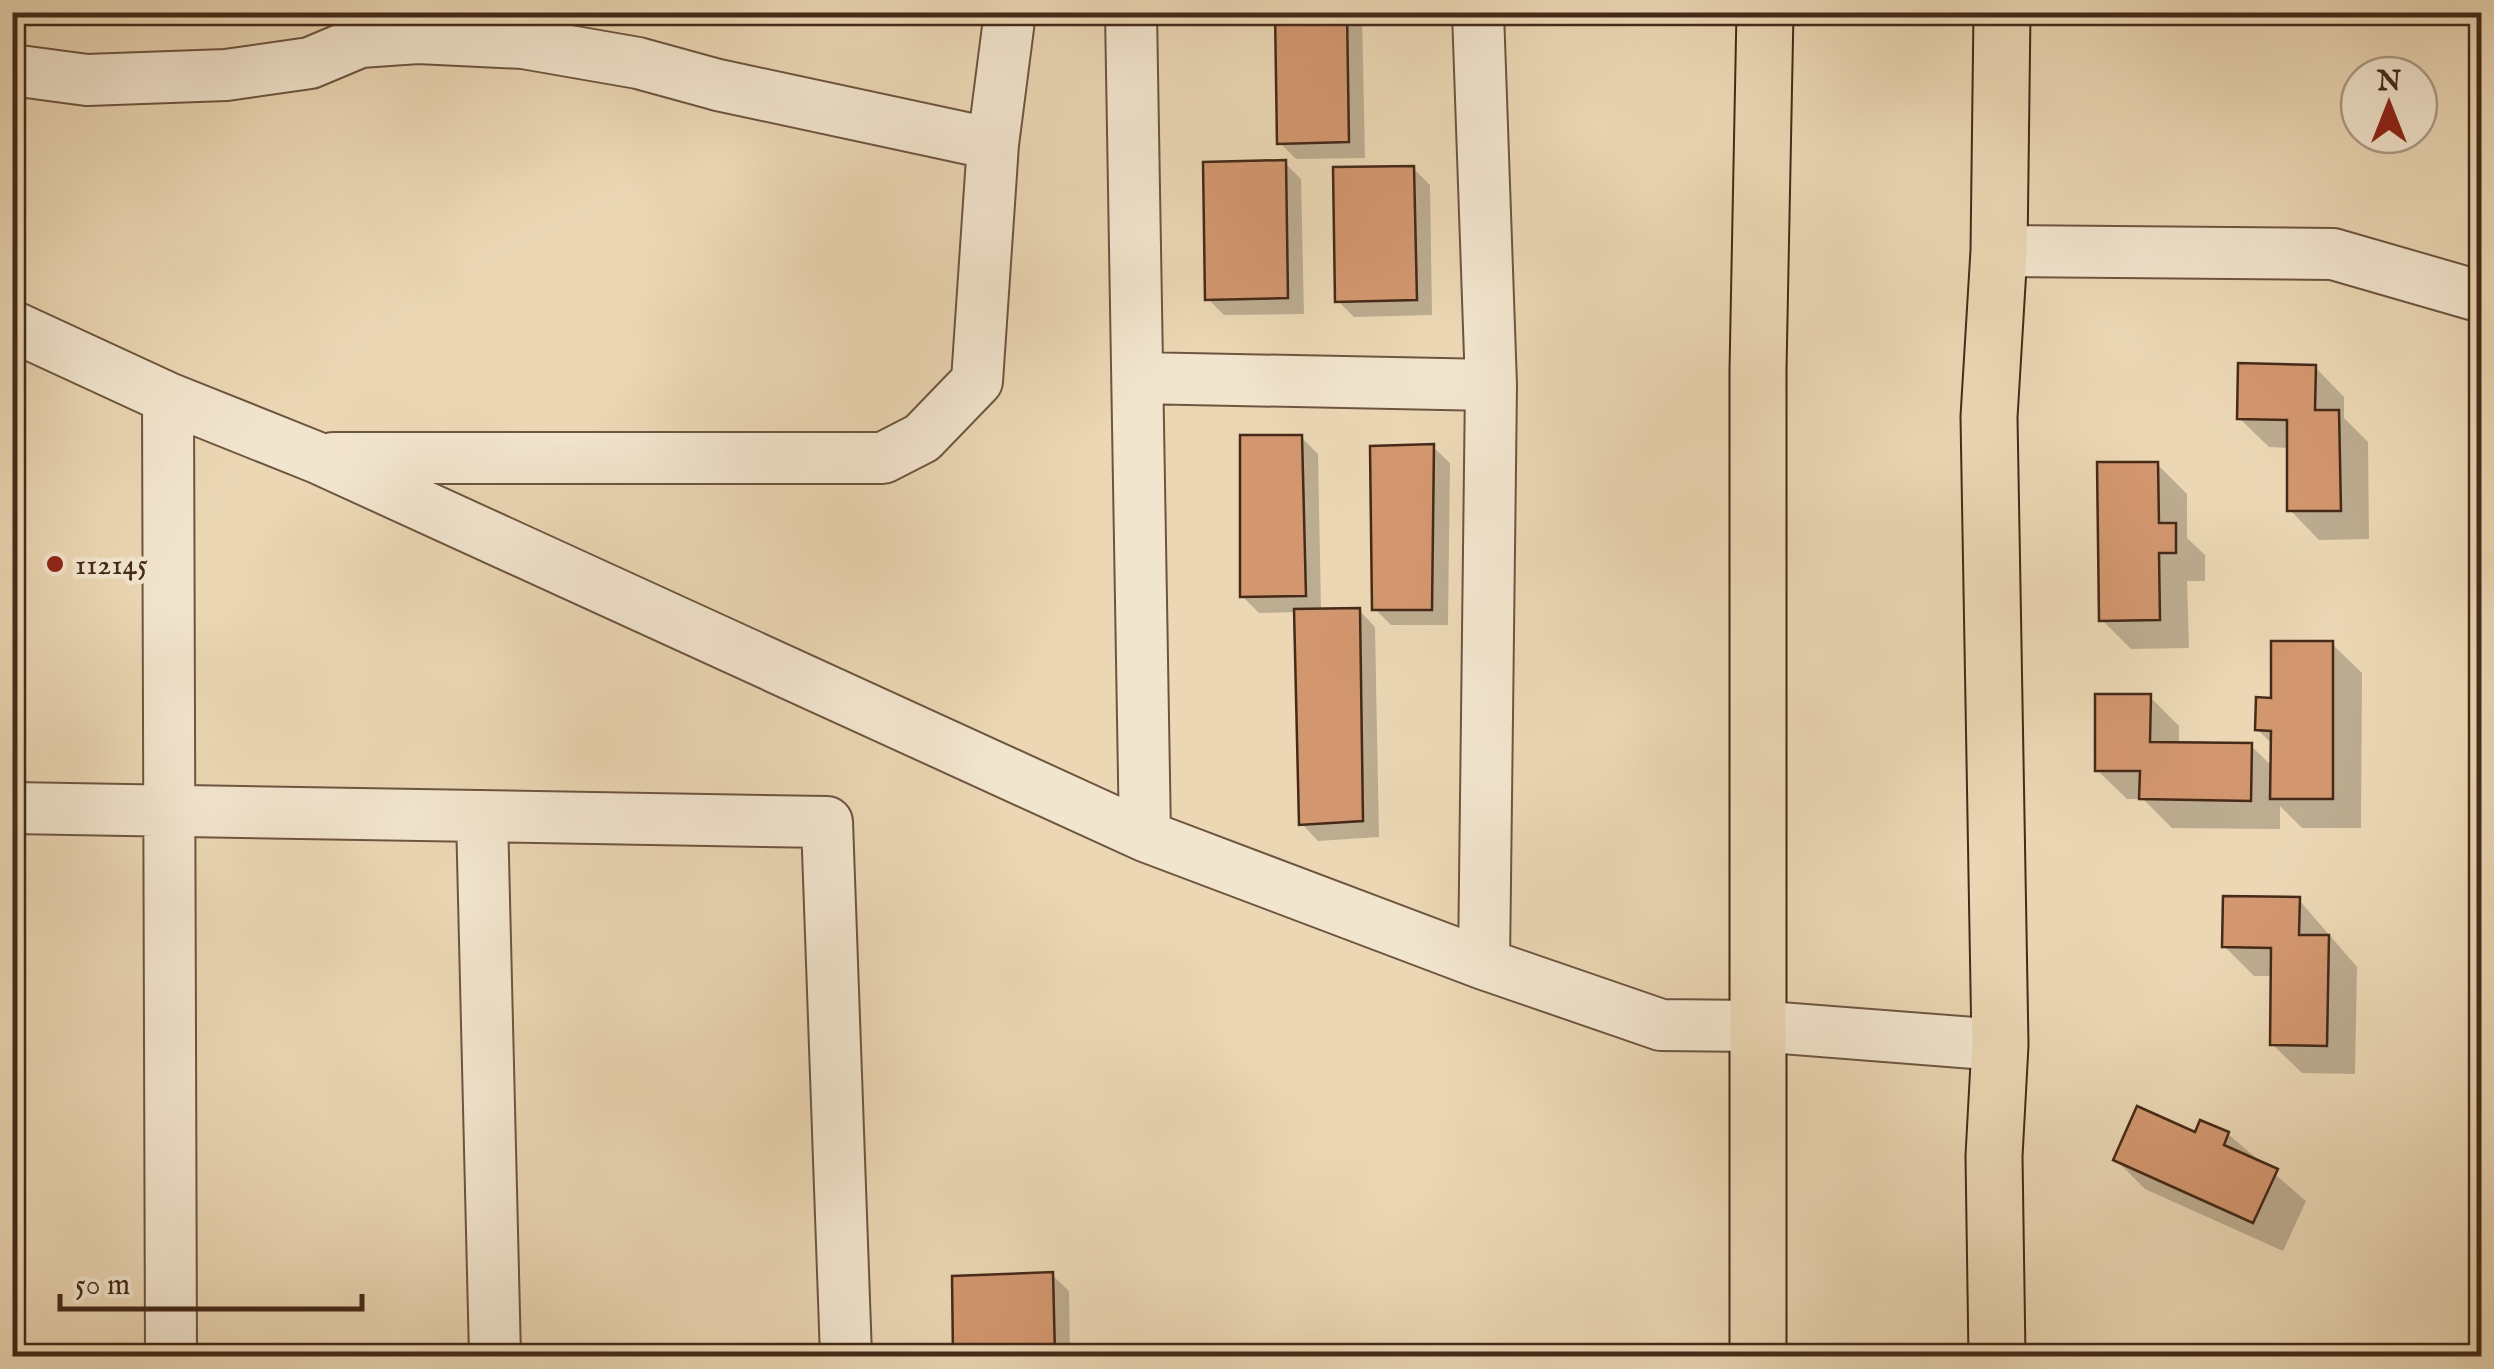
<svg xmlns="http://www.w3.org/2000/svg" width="2494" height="1369" font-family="'IM FELL English',serif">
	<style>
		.shadow { fill: #0003 }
		.building { fill: #d3976f; stroke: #452a19; stroke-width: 2.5 }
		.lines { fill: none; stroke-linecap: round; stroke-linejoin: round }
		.street-casing { stroke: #6e5540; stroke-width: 54 }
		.highway-casing { stroke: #452a19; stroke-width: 59 }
		.street { stroke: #f2e5ce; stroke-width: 50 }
		.highway { stroke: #ebd7b4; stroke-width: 55 }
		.poi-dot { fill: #8f2418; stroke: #f2e5ce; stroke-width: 4 }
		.labels { text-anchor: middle; stroke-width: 9; stroke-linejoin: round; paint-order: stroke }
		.poi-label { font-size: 30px; fill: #452a19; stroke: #f2e5ce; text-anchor: start }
	</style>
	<rect width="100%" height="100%" fill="#ebd7b4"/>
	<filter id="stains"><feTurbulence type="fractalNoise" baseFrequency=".002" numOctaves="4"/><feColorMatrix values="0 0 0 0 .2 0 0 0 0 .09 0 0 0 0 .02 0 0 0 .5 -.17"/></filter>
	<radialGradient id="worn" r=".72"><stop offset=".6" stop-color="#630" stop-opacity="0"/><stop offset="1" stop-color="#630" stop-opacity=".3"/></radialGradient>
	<path class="shadow" d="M1278,12H1362L1365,158L1296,159L1280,143Z
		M1285,163L1301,179L1304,314L1224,315L1208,299Z
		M1413,168L1430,185L1432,315L1354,317L1338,301Z
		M2315,367L2344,397V418L2368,442L2369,539L2319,540L2290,510L2289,448L2269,447L2239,418Z
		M1301,437L1318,454L1321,611L1359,610L1375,627L1379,837L1318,841L1302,824L1297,612L1259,613L1242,596Z
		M1433,447L1450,463L1448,625H1391L1375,609Z
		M2157,464L2187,494V538L2205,555V581H2187L2189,648L2131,649L2101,619Z
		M2332,644L2362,673L2361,828H2302L2280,806V829L2172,828L2143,799H2127L2097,770L2150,697L2179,726V745L2251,746L2273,767V745L2257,729L2273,701Z
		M2299,900L2357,967L2355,1074L2302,1073L2272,1044L2273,976H2254L2224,946Z
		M2228,1134L2306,1201L2283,1251L2145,1189L2116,1160Z
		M1052,1275L1069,1291L1070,1356H956L955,1279Z"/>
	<path class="building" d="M1275,12H1347L1349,142L1277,144Z
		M1286,160L1288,298L1205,300L1203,162Z
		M1414,166L1417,300L1335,302L1333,167Z
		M2238,363L2316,365L2315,410H2339L2341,511H2287V420L2237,419Z
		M1240,435H1302L1306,596L1240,597Z
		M1434,444L1432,610H1372L1370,446Z
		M2097,462H2158L2159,523H2176V553H2159L2160,620L2099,621Z
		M1360,608L1363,821L1299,825L1294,609Z
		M2271,641H2333V799H2270L2271,731L2255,730L2256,697L2271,698Z
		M2095,694H2151L2150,742L2252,743L2251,801L2139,799L2140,771H2095Z
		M2223,896L2300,897L2299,935H2329L2327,1046L2270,1045L2271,948L2222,947Z
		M2137,1106L2195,1132L2200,1120L2229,1132L2224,1145L2278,1169L2253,1223L2113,1160Z
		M1053,1272L1055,1356H953L952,1276Z"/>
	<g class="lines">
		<g class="street-casing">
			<path id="street" d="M1131,12L1145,836
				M1478,12L1491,385L1484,964
				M12,70L87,80L226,75L310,63L360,42L418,38L523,43L638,63L718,85L993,144
				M1999,251L2333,254L2482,297
				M12,326L168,398L318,458L1145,836L1484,964L1661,1025L1755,1026L2000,1045
				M1139,378L1491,385
				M168,398L171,1356
				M333,458H883L922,438L977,381L993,144L1010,12
				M12,808L827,822L846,1356
				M482,816L495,1356"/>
		</g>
		<g class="highway-casing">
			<path id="highway" d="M1758,1356V370L1765,12
				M1997,1356L1994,1156L2000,1045L1989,417L1999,251L2002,12"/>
		</g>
		<use href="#street" class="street"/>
		<use href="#highway" class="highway"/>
	</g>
	<circle class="poi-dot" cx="55" cy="564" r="10"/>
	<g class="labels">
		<g class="poi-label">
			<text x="75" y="574">112145</text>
		</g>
	</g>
	<rect width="2494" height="1369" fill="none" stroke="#ebd7b4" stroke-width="50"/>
	<rect x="15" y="15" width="2464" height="1339" fill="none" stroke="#452a19" stroke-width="5"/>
	<rect x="25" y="25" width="2444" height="1319" fill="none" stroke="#452a19" stroke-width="2.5"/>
	<g transform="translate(2389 105)"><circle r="48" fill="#f2e5ce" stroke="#ad9a86" stroke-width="2.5"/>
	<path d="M0-8L18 38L0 25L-18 38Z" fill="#8f2418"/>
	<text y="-15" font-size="28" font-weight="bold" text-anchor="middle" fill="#452a19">N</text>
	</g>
	<path d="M60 1294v15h302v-15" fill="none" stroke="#452a19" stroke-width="5"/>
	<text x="75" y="1294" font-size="30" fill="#452a19" stroke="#f2e5ce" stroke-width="8" paint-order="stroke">50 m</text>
	<rect width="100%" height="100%" filter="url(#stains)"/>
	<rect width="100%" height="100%" fill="url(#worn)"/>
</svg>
